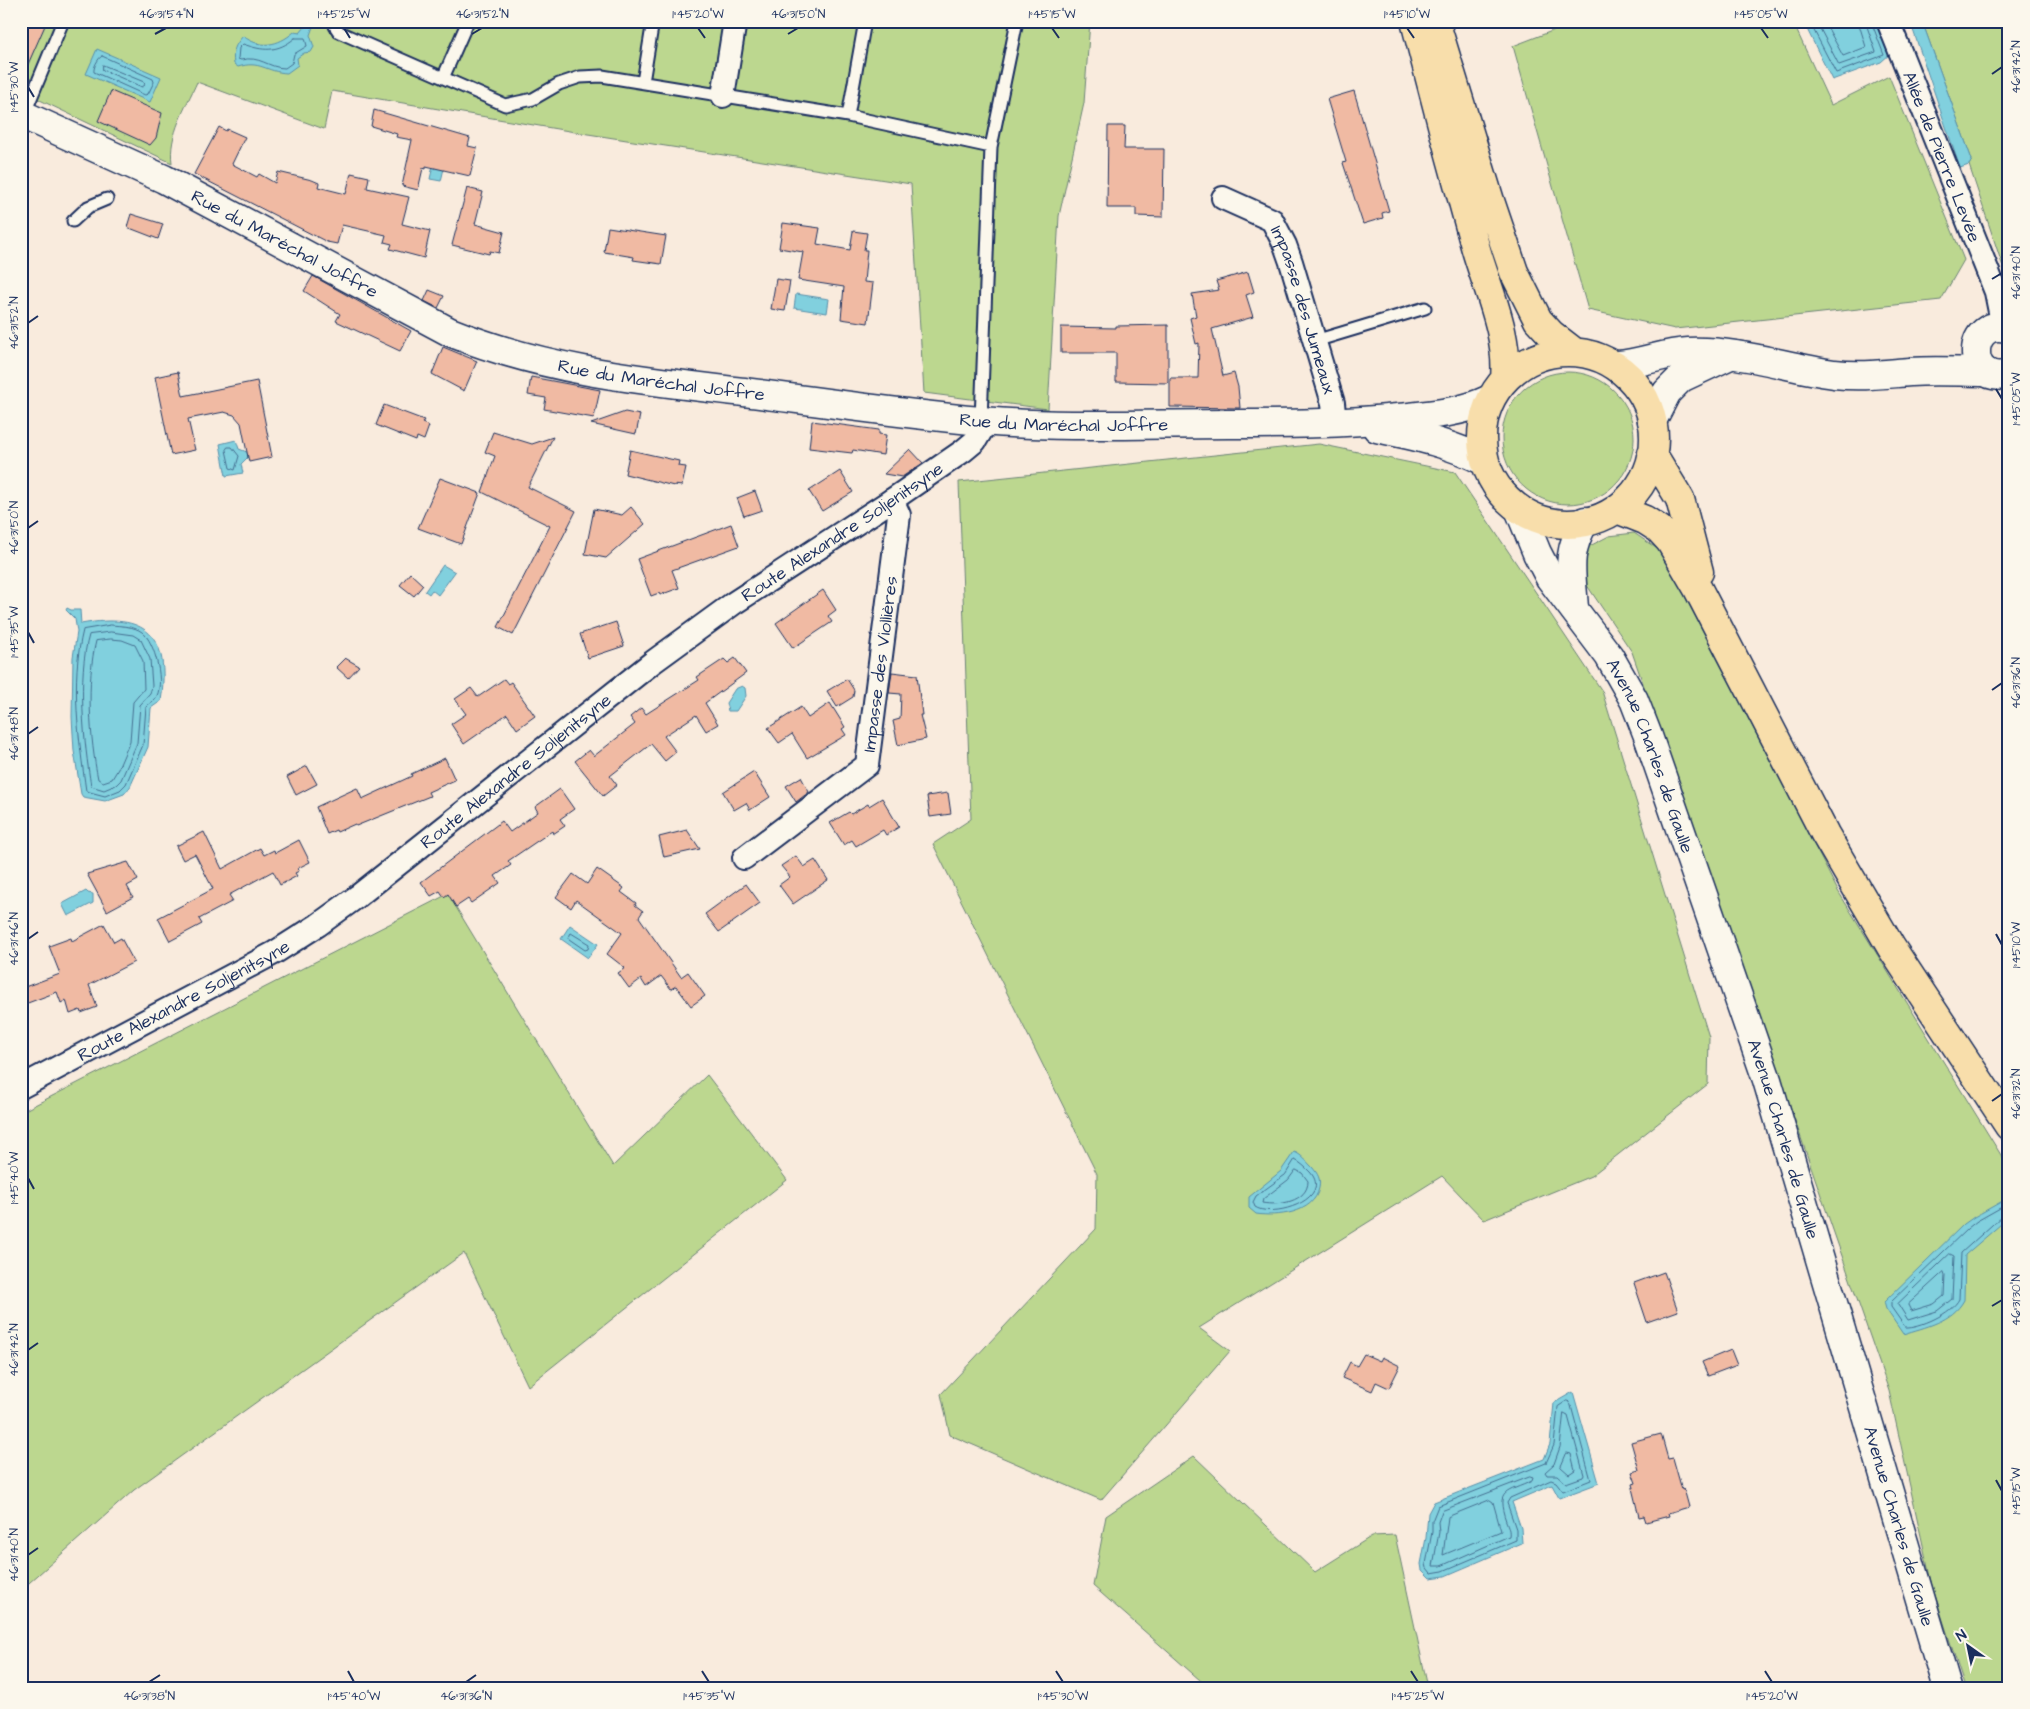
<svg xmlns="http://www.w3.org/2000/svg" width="2030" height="1709" font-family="'Architects Daughter',sans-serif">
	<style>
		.green { fill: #bcd78f; stroke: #6c8376 }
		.water { fill: #81d0de; stroke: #5890ab }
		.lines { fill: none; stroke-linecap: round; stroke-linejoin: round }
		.shore { stroke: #446f91; stroke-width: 1 }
		.building { fill: #f0baa3; stroke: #1b2f5e }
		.service-casing { stroke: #1b2f5e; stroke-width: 15 }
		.minor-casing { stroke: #1b2f5e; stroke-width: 26 }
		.tertiary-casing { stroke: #1b2f5e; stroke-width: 31 }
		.secondary-casing { stroke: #1b2f5e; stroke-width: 31 }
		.primary-casing { stroke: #1b2f5e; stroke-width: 31 }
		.path { stroke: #1b2f5e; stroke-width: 3; stroke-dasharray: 1 4; stroke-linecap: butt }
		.service { stroke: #fbf7ec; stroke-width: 11 }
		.minor { stroke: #fbf7ec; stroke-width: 22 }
		.tertiary { stroke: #fbf7ec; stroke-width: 28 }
		.secondary { stroke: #fbf7ec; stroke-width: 28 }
		.primary { stroke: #f8deab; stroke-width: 28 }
		.ticks { fill: none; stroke: #1b2f5e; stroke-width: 2 }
		.labels { text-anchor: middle; stroke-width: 5; stroke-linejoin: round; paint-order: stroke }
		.street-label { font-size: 18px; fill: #1b2f5e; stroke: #fbf7ec }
		.neatline { fill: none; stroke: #1b2f5e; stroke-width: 2 }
		.ticks-label { font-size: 12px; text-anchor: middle; fill: #1b2f5e }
	</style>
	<rect width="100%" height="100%" fill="#f9ebdd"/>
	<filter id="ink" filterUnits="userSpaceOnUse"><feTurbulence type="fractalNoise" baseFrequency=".02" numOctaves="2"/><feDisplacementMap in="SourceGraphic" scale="10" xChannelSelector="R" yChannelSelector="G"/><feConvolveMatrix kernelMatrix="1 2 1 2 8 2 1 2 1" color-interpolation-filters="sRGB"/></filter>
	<g filter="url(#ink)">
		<path class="green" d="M21,21H1090L1084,103L1059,216L1048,409L924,393L911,184L575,132L332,91L324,129L197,82C186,107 168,135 172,163L21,91Z
			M1578,21H1773L1796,29L1831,105L1889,76L1964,260L1941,300L1675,329L1588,310L1513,46Z
			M1922,21H2009V285L1969,165L1972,160Z
			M1502 438a66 66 0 1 1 132 0a66 66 0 1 1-132 0Z
			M1319,444L1455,472L1602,691L1709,1037L1708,1084L1591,1176L1484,1220L1442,1176L1199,1328L1230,1351L1101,1500L950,1435L941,1394L1096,1229L1097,1174L933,844L971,819L959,482Z
			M1634,533L1662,552L1838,891L2009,1168V1688H1965L1932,1586L1889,1391L1632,652L1584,581V549L1609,536Z
			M448,894L613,1166L707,1075L787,1180L528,1386L464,1253L134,1490L21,1590V1112Z
			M1194,1456L1315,1572L1372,1536L1395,1535L1428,1688H1209L1093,1586L1106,1516Z"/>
		<path class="water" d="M306,21H315L310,35L314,47L311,52L304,53L297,58L298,65L287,73C266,72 260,60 238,67L234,64C232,51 235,45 243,36C260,49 278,46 294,32L300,33L305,27Z
			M1803,21H1876L1890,54L1881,62L1832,80Z
			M1910,21H1922L1972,160L1969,165L1960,168Z
			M97,49L161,77L150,102L86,74Z
			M435,157L446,160L441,181L430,179Z
			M796,294L829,299L827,313L794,308Z
			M236,440L239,449L247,452L248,457L241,464L243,473L226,476L220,444Z
			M443,565L455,572L438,595L432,590L429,594L425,591Z
			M67,608L71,610H80L81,624C146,612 171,635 161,701L151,708L148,747L130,787L124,794L105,801L83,797L81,794L74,751L72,717L73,657L77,632L75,619L66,610Z
			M742,686L745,688L746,696L736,711H728L726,703L735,689Z
			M86,891L88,893L93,894V903L68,916L62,904Z
			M570,925L598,944L588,958L561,939Z
			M1294,1152C1301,1154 1307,1162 1312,1167C1318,1174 1321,1179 1319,1188C1314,1214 1276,1217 1256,1214L1249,1208V1197L1281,1171Z
			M2008,1198V1218L1965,1255L1964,1300C1952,1322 1925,1327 1903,1334L1886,1309L1884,1302L1964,1224L1974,1217Z
			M1573,1392L1599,1483L1559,1498L1552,1485L1512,1502L1521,1528L1522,1543L1445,1576L1430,1578L1422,1570L1421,1564L1426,1538L1428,1513L1434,1502L1544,1459L1550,1444L1554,1403Z"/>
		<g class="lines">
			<path class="shore" d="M1809,21L1836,73L1884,55L1871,21
				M1816,21L1839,65L1876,52L1865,21
				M1824,21L1843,56L1866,47L1858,21
				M295,38H305L307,46L294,54L292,63L285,68C268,68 260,55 241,60L238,59L239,48L243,44C263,51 277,53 295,38Z
				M102,56L153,79L154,82L148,94L145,95L94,72C93,68 98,58 102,56Z
				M103,65L144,82L145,85L142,87L103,70Z
				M228,447H232L239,456L235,470L230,468L226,450Z
				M111,625C121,626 134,626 142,632C155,641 166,686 155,699C153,702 149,703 146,707L143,745L126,784L120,790L105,796L86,791C79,739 70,682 83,630Z
				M111,632L133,635L141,640L150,659L152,686L150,694L140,705L137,743L121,780L116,785L104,790L91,786C84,743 77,676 89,635Z
				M111,639L122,640L135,645L143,661L144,689L133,702L130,741L118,769L112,779L103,782L98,779C90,740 86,680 96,641Z
				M571,933L589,944L588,949L585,950L569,939Z
				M1295,1160C1300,1162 1306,1168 1310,1172C1334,1199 1273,1219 1255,1207L1253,1202L1256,1196L1285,1175Z
				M1296,1170L1302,1173L1308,1181C1308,1202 1278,1206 1262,1203L1263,1199L1288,1180Z
				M2009,1203L1977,1221L1968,1228L1891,1302V1307L1905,1327C1920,1328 1952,1313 1959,1299L1961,1253L2003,1215L2009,1214
				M1950,1254L1954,1256L1952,1299L1937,1311L1908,1320L1898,1304Z
				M1944,1272L1945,1275L1944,1296L1934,1304L1911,1311L1908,1305Z
				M1567,1401L1570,1402L1591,1480L1563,1491L1556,1482L1551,1480L1510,1498L1507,1503L1516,1529V1540L1443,1571L1431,1573L1427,1568L1426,1564L1432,1532V1521L1438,1506L1546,1463L1554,1445L1558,1407Z
				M1564,1414L1568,1416L1584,1475L1583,1477L1566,1483L1557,1475H1547L1545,1472L1554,1464L1560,1447Z
				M1567,1453L1571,1454L1575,1470L1569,1474L1561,1467Z
				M1530,1477L1533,1478L1532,1481C1507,1493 1495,1489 1506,1521C1508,1526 1510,1531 1509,1536L1441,1566H1433L1439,1532L1438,1522L1442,1511Z
				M1490,1500L1493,1502L1501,1531L1443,1555L1448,1517Z"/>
		</g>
		<path class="building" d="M21,21H47L21,80Z
			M111,91L162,113L156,138L150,145L98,121Z
			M1354,91L1389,211L1382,213L1383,218L1363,224L1343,163L1346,162L1327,99Z
			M374,110L470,138L468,146L477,148L470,176L426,166V169L423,168L418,190L402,186L412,140L396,137L397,134L371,126Z
			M1108,126H1125L1124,149H1164L1163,217L1136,216V208H1107Z
			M219,127L226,131L227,129L245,137L232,164L257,177L259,174L275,183L278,172L312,180L319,183L318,187L346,194L351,173L369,177L367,188L409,197L402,224L430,231L424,258L390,249L392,244L384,242L386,235L342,225L337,244L327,242L194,174Z
			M467,188L483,192L475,224L504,232L499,253L490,251L489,254L452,245Z
			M131,214L163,224L158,239L127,227Z
			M783,223L820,228L817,244L850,250L853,231L867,233L864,250H867L864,282L873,283L868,323L841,319L844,287L798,280L803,252L779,248Z
			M608,227L666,236L661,264L633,260L634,257L604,252Z
			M1248,272L1254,292L1246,295L1253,317L1212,329L1223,376L1234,373L1238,387L1240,408L1170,407V378H1198L1199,343L1196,344L1190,318L1196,316L1192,294L1219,290L1216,281Z
			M313,276L411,331L400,351L336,321L340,314L304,291Z
			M776,279L790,281L785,311L771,309Z
			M429,290L444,296L438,308L424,301Z
			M1168,325V383L1116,382V353H1061V327L1116,328V326Z
			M443,347L477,361L464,391L432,374Z
			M178,372L183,396L257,381L272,457L249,462L241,423L234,415L224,412L188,419L195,450L171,455L155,377Z
			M531,377L600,390L594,418L544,409L546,398L528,395Z
			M384,405L424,420L422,423L429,426L424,440L417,437L416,441L376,425Z
			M625,412L640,415L636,434L591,424Z
			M812,421L879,430V434L886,435L883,455L853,450L852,453L809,448Z
			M493,432L532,444L553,437L528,487L576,511L513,635L498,627L550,526L482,492L495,456L485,452Z
			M910,449L923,463L902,477L884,474Z
			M630,450L679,461L678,466L686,467L682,486L674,485V486L625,474Z
			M840,471L853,492L822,511L809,491Z
			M440,478L480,493L461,544L418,528Z
			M755,491L762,510L744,516L737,498Z
			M631,507L645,524L606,558L585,554L594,509L622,515Z
			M731,524L739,546L672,570L679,588L660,595L659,593L651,596L637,559Z
			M410,573L423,585L414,596L400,585Z
			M823,590L836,610L828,616L832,622L793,648L776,623Z
			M616,622L624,646L588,658L580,634Z
			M345,658L359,666L348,678L336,667Z
			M735,658L746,673L705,703L718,724L706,731L696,715L664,736L676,752L665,761L651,744L610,776L617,785L603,796L575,761L589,750L594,756L635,724L630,717L641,708L646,714L699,680L697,677L724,659L728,663Z
			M892,672L917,675L922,715H920L926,739L898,745L893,721L900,719L901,694L889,693Z
			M504,679L508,684L511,682L535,716L517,729L507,714L464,744L451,724L466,714L455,699L471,688L478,697Z
			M847,679L854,690L853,697L837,707L827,691Z
			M830,703L845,727L842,729L846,735L807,758L792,734L779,743L768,728L801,707L808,718Z
			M445,758L455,780L428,792L430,796L356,826L355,824L337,832L336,830L327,834L316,807L357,788L362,799L412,776L411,774Z
			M307,766L317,784L296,795L287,777Z
			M754,772L770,797L750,810L746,803L734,810L723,792Z
			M801,777L809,792L796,802L786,786Z
			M560,789L574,809L560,819L565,826L553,834L552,831L508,861L511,865L495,876L500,883L471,903L468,899L456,907L448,894L444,897L440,891L431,896L421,882L502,821L510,832L538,812L535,807Z
			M948,793L951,814L930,817L927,796Z
			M882,798L899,827L886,835L883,830L856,846L852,840L844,845L830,823L849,812L851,814L868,804L869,806Z
			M687,830L700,849L664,857L659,837Z
			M204,832L222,869L260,848L264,855L274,850L275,853L299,840L310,862L298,868L299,871L295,873L297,876L280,885L273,871L229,895L233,901L199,919L202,924L170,941L158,918L213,889L195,854L183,860L176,846Z
			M796,856L804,867L815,860L828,880L793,904L779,885L790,877L781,866Z
			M128,862L138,880L127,886L133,897L107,911L87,874Z
			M597,869L624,888L621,892L636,903L635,905L643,911L639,917L681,977L688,972L705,996L691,1006L676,986L671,989L661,976L646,987L641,979L629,988L618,973L625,968L607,954L622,933L576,900L571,908L556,897L573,874L587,884Z
			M746,884L760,903L719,932L705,914Z
			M104,924L114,942L121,938L134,962L89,985L97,1007L81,1013L80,1010L70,1014L66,1000L61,1003L57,992L25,1004L22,988L60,974L49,946L71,938L72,941Z
			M1664,1272L1678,1311L1647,1322L1634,1283Z
			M1731,1350L1737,1365L1708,1376L1702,1362Z
			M1364,1354L1380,1361L1382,1357L1400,1366L1389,1388L1376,1382L1372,1391L1342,1378L1350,1362L1357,1366Z
			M1661,1434L1668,1459L1673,1458L1682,1490L1684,1489L1689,1507L1668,1513L1669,1516L1646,1522L1644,1516L1639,1517L1632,1488H1634L1633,1484L1636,1483L1632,1472L1639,1470L1631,1442Z"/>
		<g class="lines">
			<g class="service-casing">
				<path id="service" d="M335,21V26L339,32L505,105L533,99L559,84L580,77L602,76L848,116L991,147
					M443,78L468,21
					M643,82L653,21
					M24,115L63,21
					M848,116L865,21
					M73,221L88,207L107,199
					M1315,341L1425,308
					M981,421L991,147L1017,21"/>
			</g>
			<g class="minor-casing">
				<g id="minor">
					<path id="s1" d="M1888,21L1996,292L2003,327"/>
					<path d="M723,96L735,21"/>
					<path id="s2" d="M1223,198L1272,220L1285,245L1291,262L1333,403L1335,423"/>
					<path id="s3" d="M744,858L867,765L899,515L892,500"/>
					<path id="s4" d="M21,1087L274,953L318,925L358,896L653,662L734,603L892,500L963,451L975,441L981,431V421"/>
				</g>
			</g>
			<g class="tertiary-casing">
				<g id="tertiary">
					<path id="s5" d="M21,114L164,179L450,332C547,371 641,380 744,392C823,402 902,414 981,421C1063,428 1147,424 1229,424C1286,424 1342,424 1398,418C1430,415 1461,413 1490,399"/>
					<path d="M2009,329C1967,314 1963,387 2009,374"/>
					<path d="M1617,365C1641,364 1663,353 1688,352C1740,350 1784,367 1834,374C1862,377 1883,374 1910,372C1935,370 1961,372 1986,372"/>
					<path d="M1652,421L1667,392L1681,378L1730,355"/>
					<path d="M1377,428C1414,436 1450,443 1484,461"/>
				</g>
			</g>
			<g class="secondary-casing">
				<g id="secondary">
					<path id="s6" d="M1519,509L1537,553L1550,578L1609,656L1634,700L1648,736L1767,1080L1947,1688"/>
					<path d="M1574,609C1572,573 1565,554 1585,521"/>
				</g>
			</g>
			<g class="primary-casing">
				<path id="primary" d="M1415,21C1434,96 1454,171 1475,246C1487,289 1509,333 1505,379
					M1435,21L1490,201L1514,272L1538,320L1551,334L1573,351
					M1482 438a86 86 0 1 1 172 0a86 86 0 1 1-172 0Z
					M1652,453L1680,499L1699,572
					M1617,509L1645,520L1659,529L1670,541L1698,589L1825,834L1891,947L2009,1126"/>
			</g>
			<path class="path" d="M1478,483L1496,508"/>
			<use href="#service" class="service"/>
			<use href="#minor" class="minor"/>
			<use href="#tertiary" class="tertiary"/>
			<use href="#secondary" class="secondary"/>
			<use href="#primary" class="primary"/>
		</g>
	</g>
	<path class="ticks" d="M344,28L350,38M698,28L705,38M1052,28L1059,38M1407,28L1414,38M1761,28L1768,38M155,34L166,28M472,34L482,28M788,34L798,28M1992,74L2002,67M28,87L34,97M1992,279L2002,273M28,323L38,316M1996,389L2002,399M28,528L38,521M28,632L34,643M1992,690L2002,683M28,734L38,727M1996,934L2002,945M28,939L38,932M1992,1101L2002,1094M28,1178L34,1189M1992,1306L2002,1300M28,1350L38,1343M1996,1480L2002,1491M28,1555L38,1548M348,1671L354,1682M702,1671L709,1682M1056,1671L1063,1682M1411,1671L1418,1682M1765,1671L1772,1682M149,1682L160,1675M466,1682L476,1675"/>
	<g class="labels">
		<g class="street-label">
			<text dy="6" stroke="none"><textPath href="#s1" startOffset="146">Allée de Pierre Levée</textPath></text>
			<text dy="6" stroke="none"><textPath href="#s5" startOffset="294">Rue du Maréchal Joffre</textPath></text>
			<text dy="6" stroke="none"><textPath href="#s2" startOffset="149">Impasse des Jumeaux</textPath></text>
			<text dy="6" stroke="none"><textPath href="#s5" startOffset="699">Rue du Maréchal Joffre</textPath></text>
			<text dy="6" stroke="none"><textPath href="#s5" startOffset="1104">Rue du Maréchal Joffre</textPath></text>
			<text dy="6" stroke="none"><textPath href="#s4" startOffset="994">Route Alexandre Soljenitsyne</textPath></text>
			<text dy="6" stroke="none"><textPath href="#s3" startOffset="256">Impasse des Viollières</textPath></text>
			<text dy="6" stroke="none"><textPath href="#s6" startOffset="282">Avenue Charles de Gaulle</textPath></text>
			<text dy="6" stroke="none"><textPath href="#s4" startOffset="589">Route Alexandre Soljenitsyne</textPath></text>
			<text dy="6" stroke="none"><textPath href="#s4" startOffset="184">Route Alexandre Soljenitsyne</textPath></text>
			<text dy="6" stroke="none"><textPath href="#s6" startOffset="688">Avenue Charles de Gaulle</textPath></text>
			<text dy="6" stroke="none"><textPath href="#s6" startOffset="1092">Avenue Charles de Gaulle</textPath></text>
		</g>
	</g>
	<rect width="2030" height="1709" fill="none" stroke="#fbf7ec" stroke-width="55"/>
	<g transform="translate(1968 1646) rotate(327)" stroke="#fbf7ec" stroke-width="4" paint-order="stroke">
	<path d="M0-4L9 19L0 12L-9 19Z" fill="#1b2f5e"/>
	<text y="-8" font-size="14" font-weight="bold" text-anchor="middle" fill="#1b2f5e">N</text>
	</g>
	<rect x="28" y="28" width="1974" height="1654" class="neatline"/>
	<g class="ticks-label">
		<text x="166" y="18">46°31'54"N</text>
		<text x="344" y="18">1°45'25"W</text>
		<text x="482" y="18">46°31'52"N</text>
		<text x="698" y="18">1°45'20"W</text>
		<text x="798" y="18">46°31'50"N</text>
		<text x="1052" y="18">1°45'15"W</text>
		<text x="1407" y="18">1°45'10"W</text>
		<text x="1761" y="18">1°45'05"W</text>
		<text transform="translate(2016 67) rotate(-90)" y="4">46°31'42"N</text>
		<text transform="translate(14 87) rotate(-90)" y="4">1°45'30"W</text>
		<text transform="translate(2016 273) rotate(-90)" y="4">46°31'40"N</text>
		<text transform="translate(14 323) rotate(-90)" y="4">46°31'52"N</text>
		<text transform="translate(2016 399) rotate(-90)" y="4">1°45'05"W</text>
		<text transform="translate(14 528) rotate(-90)" y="4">46°31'50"N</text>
		<text transform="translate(14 632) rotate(-90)" y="4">1°45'35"W</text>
		<text transform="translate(2016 683) rotate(-90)" y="4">46°31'36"N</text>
		<text transform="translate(14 734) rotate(-90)" y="4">46°31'48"N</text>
		<text transform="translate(14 939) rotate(-90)" y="4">46°31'46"N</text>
		<text transform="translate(2016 945) rotate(-90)" y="4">1°45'10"W</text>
		<text transform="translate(2016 1094) rotate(-90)" y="4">46°31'32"N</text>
		<text transform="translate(14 1178) rotate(-90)" y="4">1°45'40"W</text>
		<text transform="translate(2016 1300) rotate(-90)" y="4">46°31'30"N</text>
		<text transform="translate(14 1350) rotate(-90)" y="4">46°31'42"N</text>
		<text transform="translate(2016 1491) rotate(-90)" y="4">1°45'15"W</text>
		<text transform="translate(14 1555) rotate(-90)" y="4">46°31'40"N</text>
		<text x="149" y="1700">46°31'38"N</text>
		<text x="354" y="1700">1°45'40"W</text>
		<text x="466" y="1700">46°31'36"N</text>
		<text x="709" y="1700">1°45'35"W</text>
		<text x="1063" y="1700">1°45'30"W</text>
		<text x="1418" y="1700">1°45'25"W</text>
		<text x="1772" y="1700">1°45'20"W</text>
	</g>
</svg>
